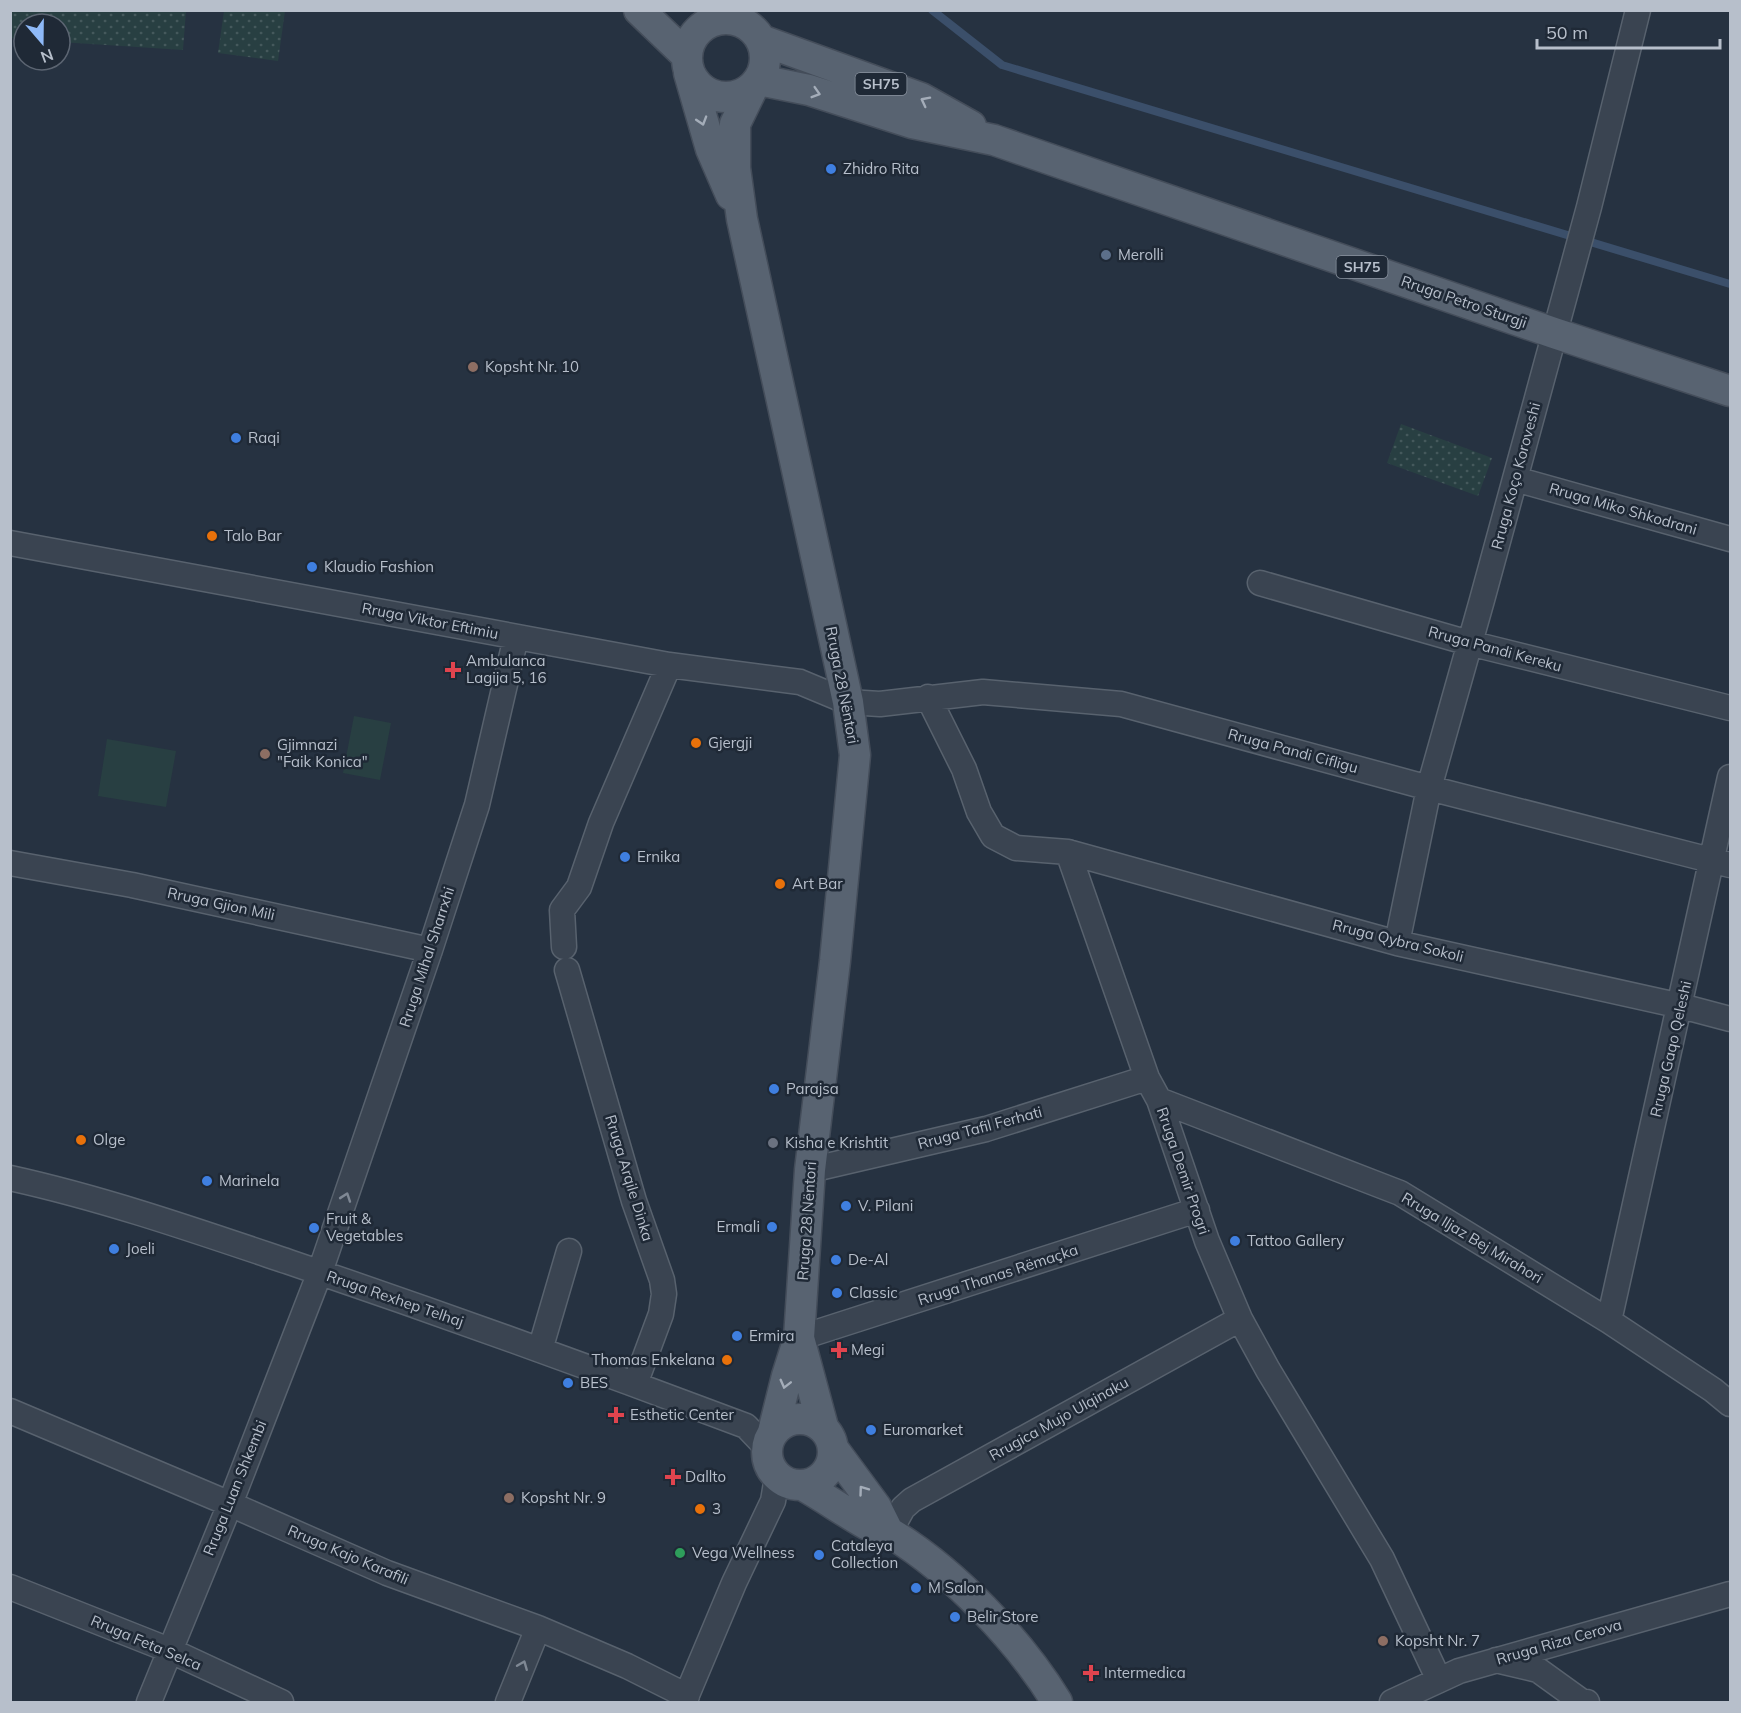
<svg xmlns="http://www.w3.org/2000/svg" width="1741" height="1713" font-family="Mulish,sans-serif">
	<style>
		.grass { fill: #283f42 }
		.park { fill: url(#park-dots) }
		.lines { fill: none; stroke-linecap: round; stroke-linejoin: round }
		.stream { stroke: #3b4f6a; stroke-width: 8 }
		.minor-casing { stroke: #58626e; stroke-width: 27 }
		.major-casing { stroke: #444d5a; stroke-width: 33 }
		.minor { stroke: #3a4451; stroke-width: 24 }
		.major { stroke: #586371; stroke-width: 30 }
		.oneway { stroke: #a4adb9 }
		.oneway2 { stroke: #7f8894 }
		.shop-dot { fill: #3f7fe0; stroke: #1f2936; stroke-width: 2 }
		.service-dot { fill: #5c6f8a; stroke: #1f2936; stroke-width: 2 }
		.education-dot { fill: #8d6e63; stroke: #1f2936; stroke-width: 2 }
		.food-dot { fill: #e8710a; stroke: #1f2936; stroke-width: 2 }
		.health-dot { fill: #e0444e; stroke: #1f2936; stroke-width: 2 }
		.worship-dot { fill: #6b7280; stroke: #1f2936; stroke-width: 2 }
		.leisure-dot { fill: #2e9e5b; stroke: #1f2936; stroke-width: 2 }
		.labels { text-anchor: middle; stroke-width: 5; stroke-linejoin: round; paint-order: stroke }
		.shield { fill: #1f2936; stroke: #89929e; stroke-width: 1.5 }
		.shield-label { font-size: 14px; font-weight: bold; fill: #b7bfcb }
		.poi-label { font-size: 15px; fill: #b7bfcb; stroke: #1f2936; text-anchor: start }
		.street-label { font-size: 15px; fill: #b7bfcb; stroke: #1f2936 }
	</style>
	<defs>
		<pattern id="park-dots" width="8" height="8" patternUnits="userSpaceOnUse" patternTransform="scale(1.5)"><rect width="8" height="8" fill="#283f42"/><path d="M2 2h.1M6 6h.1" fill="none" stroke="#45595c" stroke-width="1.8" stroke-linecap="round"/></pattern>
	</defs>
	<rect width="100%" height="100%" fill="#263241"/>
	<path class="grass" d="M354,716L391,723L380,780L343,773Z
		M107,739L176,751L166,807L98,796Z"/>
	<path class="park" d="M10,11H186L183,50L60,42V24H24V39L11,38Z
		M224,11H285L278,61L218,53Z
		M1401,424L1492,458L1478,496L1387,463Z"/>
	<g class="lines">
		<path class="stream" d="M932,10L1002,65L1730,284"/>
		<g class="minor-casing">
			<path id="minor" d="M1515,479L1730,539
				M10,543L669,665L800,682L848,702L880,704L983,692L1121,704L1429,788L1730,865
				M1260,583L1469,643L1730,708
				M928,697L964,769L979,812L993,836L1016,848L1068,852L1147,1078L1159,1100L1207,1241L1240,1319L1268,1370L1382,1559L1439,1680
				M1068,852L1397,943L1681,1006L1730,1019
				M10,863L132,885L430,950
				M1397,943L1429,788L1482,600L1589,207L1638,10
				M564,947L562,910L579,887L601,823L669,665
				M567,970L634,1201L662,1280L664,1294L661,1314L635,1384
				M1159,1100L1400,1193L1609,1321L1713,1390L1730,1404
				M810,1170L986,1129L1147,1078
				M10,1178C105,1199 197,1231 289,1262C442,1314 595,1369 746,1426L766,1447
				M1609,1321L1730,777
				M799,1338L1197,1210
				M540,1350L569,1251
				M10,1411L230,1504L387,1573L538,1628L627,1666L687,1696
				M889,1533L903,1508L912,1500L1240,1319
				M10,1587L169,1650L281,1702
				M1496,1660L1538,1670L1581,1701L1587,1702
				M149,1702L230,1504L320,1272L430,950L477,805L516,637
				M508,1702L538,1628
				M684,1702L734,1583L773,1501L777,1477
				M1392,1702L1459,1671L1730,1594"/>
		</g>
		<g class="major-casing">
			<path id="major" d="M639,10L687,56
				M687 58a39 39 0 1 1 78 0a39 39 0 1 1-78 0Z
				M761,40L921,98L971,126
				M689,73L711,149L731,195
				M759,80L809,90L912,123L994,140L1554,333L1730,391
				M753,87L735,124V168L742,219L848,702L855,755L835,961L810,1170L799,1338L787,1376L773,1432
				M799,1338L823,1427
				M767 1452a33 33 0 1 1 66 0a33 33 0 1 1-66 0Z
				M834,1450L876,1507L889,1533
				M804,1486C825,1498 845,1512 866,1524C874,1528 884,1530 892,1534C954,1572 1019,1640 1057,1702"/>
		</g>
		<use href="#minor" class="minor"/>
		<use href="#major" class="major"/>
	</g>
	<defs><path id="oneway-chevron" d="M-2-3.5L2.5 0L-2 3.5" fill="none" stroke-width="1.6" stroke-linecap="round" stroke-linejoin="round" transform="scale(1.5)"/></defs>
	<g class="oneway">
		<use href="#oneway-chevron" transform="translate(816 93) rotate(17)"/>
		<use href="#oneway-chevron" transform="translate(925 101) rotate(-153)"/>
		<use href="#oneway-chevron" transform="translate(702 121) rotate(73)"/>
		<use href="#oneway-chevron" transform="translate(785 1384) rotate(104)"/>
		<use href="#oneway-chevron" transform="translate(863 1490) rotate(-126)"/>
	</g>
	<g class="oneway2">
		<use href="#oneway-chevron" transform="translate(346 1197) rotate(-71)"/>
		<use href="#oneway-chevron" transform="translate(523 1665) rotate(-68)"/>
	</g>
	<g class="shop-dot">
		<circle cx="831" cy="169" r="6"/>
		<circle cx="236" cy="438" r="6"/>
		<circle cx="312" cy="567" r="6"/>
		<circle cx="625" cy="857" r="6"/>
		<circle cx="774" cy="1089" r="6"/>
		<circle cx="207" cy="1181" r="6"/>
		<circle cx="846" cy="1206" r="6"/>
		<circle cx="772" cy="1227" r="6"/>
		<circle cx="314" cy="1228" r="6"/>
		<circle cx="1235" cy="1241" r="6"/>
		<circle cx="114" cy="1249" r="6"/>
		<circle cx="836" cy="1260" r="6"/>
		<circle cx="837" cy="1293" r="6"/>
		<circle cx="737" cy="1336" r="6"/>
		<circle cx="568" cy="1383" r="6"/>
		<circle cx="871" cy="1430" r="6"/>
		<circle cx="819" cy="1555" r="6"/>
		<circle cx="916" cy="1588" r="6"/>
		<circle cx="955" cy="1617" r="6"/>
	</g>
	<circle class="service-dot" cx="1106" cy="255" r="6"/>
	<g class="education-dot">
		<circle cx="473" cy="367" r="6"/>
		<circle cx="265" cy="754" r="6"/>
		<circle cx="509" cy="1498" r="6"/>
		<circle cx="1383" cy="1641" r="6"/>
	</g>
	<g class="food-dot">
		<circle cx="212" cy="536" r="6"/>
		<circle cx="696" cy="743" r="6"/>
		<circle cx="780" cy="884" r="6"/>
		<circle cx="81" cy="1140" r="6"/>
		<circle cx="727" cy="1360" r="6"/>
		<circle cx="700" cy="1509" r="6"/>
	</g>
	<g class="health-dot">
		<path d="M450 661h6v6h6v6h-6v6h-6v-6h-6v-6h6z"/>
		<path d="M836 1341h6v6h6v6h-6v6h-6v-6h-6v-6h6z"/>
		<path d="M613 1406h6v6h6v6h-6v6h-6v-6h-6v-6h6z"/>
		<path d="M670 1468h6v6h6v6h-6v6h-6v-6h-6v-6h6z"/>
		<path d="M1088 1664h6v6h6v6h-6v6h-6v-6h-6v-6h6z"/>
	</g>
	<circle class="worship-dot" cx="773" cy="1143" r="6"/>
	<circle class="leisure-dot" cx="680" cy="1553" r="6"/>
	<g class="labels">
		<g class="shield">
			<rect x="855.5" y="73" width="51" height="22" rx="4.5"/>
			<rect x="1336.5" y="256" width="51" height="22" rx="4.5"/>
		</g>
		<g class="shield-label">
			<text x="881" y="89">SH75</text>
			<text x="1362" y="272">SH75</text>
		</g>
		<g class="poi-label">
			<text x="843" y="174">Zhidro Rita</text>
			<text x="1118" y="260">Merolli</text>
			<text x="485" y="372">Kopsht Nr. 10</text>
			<text x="248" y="443">Raqi</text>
			<text x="224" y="541">Talo Bar</text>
			<text x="324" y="572">Klaudio Fashion</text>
			<text x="466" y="666">Ambulanca<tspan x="466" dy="17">Lagija 5, 16</tspan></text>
			<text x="708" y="748">Gjergji</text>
			<text x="277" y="750">Gjimnazi<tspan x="277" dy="17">"Faik Konica"</tspan></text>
			<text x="637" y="862">Ernika</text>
			<text x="792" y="889">Art Bar</text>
			<text x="786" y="1094">Parajsa</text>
			<text x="93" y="1145">Olge</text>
			<text x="785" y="1148">Kisha e Krishtit</text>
			<text x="219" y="1186">Marinela</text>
			<text x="858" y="1211">V. Pilani</text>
			<text x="326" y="1224">Fruit &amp;<tspan x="326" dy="17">Vegetables</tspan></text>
			<text x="760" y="1232" text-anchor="end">Ermali</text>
			<text x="1247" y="1246">Tattoo Gallery</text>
			<text x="126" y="1254">Joeli</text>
			<text x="848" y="1265">De-Al</text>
			<text x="849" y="1298">Classic</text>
			<text x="749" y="1341">Ermira</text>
			<text x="851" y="1355">Megi</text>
			<text x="715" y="1365" text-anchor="end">Thomas Enkelana</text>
			<text x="580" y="1388">BES</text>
			<text x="630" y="1420">Esthetic Center</text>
			<text x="883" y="1435">Euromarket</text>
			<text x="685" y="1482">Dallto</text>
			<text x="521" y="1503">Kopsht Nr. 9</text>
			<text x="712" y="1514">3</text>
			<text x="831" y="1551">Cataleya<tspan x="831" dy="17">Collection</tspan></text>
			<text x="692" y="1558">Vega Wellness</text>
			<text x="928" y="1593">M Salon</text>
			<text x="967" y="1622">Belir Store</text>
			<text x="1395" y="1646">Kopsht Nr. 7</text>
			<text x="1104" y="1678">Intermedica</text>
		</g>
		<g class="street-label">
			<text transform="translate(1464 302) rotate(19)" y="5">Rruga Petro Sturgji</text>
			<text transform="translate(1516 476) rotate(-75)" y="5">Rruga Koço Koroveshi</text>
			<text transform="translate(1623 509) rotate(16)" y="5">Rruga Miko Shkodrani</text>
			<text transform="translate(430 621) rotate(11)" y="5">Rruga Viktor Eftimiu</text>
			<text transform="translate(1495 649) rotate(15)" y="5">Rruga Pandi Kereku</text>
			<text transform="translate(842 685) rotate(79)" y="5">Rruga 28 Nëntori</text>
			<text transform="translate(1293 751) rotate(15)" y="5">Rruga Pandi Cifligu</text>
			<text transform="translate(221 904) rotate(12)" y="5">Rruga Gjion Mili</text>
			<text transform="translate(1398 941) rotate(14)" y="5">Rruga Qybra Sokoli</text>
			<text transform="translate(427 957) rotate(-72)" y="5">Rruga Mihal Sharrxhi</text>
			<text transform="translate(1671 1049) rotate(-77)" y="5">Rruga Gaqo Qeleshi</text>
			<text transform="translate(980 1128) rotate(-15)" y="5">Rruga Tafil Ferhati</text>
			<text transform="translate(1183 1171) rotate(71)" y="5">Rruga Demir Progri</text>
			<text transform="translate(629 1178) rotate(73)" y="5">Rruga Arqile Dinka</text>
			<text transform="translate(807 1221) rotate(-86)" y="5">Rruga 28 Nëntori</text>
			<text transform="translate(1472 1238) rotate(31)" y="5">Rruga Iljaz Bej Mirahori</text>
			<text transform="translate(998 1275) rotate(-18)" y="5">Rruga Thanas Rëmaçka</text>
			<text transform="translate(395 1299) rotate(19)" y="5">Rruga Rexhep Telhaj</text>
			<text transform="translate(1059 1419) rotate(-29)" y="5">Rrugica Mujo Ulqinaku</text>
			<text transform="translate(235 1488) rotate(-68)" y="5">Rruga Luan Shkembi</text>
			<text transform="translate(348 1555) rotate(23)" y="5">Rruga Kajo Karafili</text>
			<text transform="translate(1559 1642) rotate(-16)" y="5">Rruga Riza Cerova</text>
			<text transform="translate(146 1643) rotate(23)" y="5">Rruga Feta Selca</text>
		</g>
	</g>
	<rect width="1741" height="1713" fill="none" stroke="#b7bfcb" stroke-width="24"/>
	<g transform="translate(42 42) rotate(160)"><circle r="28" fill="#1f2936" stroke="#5c6572" stroke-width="1.5"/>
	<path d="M0-4.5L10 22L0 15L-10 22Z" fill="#8eb9f8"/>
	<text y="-9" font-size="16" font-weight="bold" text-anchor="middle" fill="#b7bfcb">N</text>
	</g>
	<path d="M1537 39v9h183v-9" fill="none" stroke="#b7bfcb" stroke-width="3"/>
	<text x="1546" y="39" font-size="18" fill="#b7bfcb" stroke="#1f2936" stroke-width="4.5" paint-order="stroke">50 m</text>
</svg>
